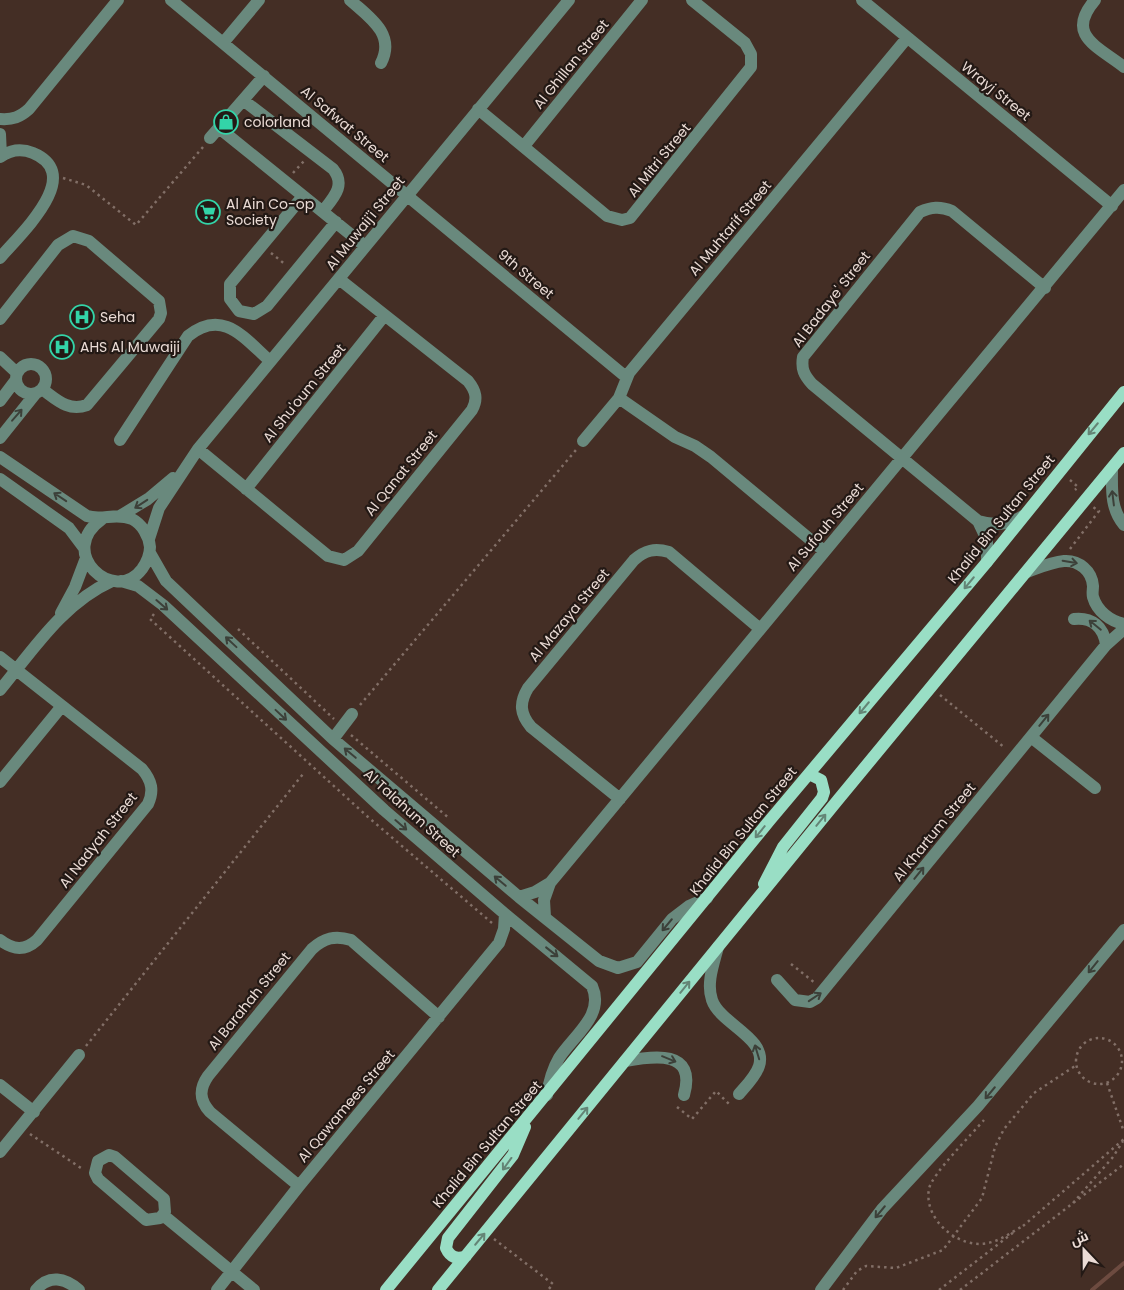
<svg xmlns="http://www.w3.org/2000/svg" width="1124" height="1290" font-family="Poppins,Cairo,sans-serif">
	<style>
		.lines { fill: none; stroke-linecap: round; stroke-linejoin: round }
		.stream { stroke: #6d4b40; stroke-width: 4 }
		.path { stroke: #826f67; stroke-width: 2.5; stroke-dasharray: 2.5 4; stroke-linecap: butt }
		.minor { stroke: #69897d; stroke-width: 12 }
		.major { stroke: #99dec5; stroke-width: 12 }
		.oneway { stroke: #3c4039 }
		.oneway2 { stroke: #648576 }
		.labels { text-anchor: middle; stroke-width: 4.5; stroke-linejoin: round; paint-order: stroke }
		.street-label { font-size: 14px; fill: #eadbd5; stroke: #231915 }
		.poi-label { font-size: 14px; fill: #eadbd5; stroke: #231915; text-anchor: start }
	</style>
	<rect width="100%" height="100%" fill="#442e25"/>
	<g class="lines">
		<path class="stream" d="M1092,1290L1124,1263"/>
		<path class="path" d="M293,173L304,161
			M63,178L86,185L136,225L203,147
			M271,253L286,265
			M1070,480L1078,487L1075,490
			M1070,549L1099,511L1093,507
			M154,614L150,619L368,817L492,923
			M238,629L334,719
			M940,695L1005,748
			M360,705L576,450
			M351,735L450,819
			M791,964L815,983
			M1076 1061a23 23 0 1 1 46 0a23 23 0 1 1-46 0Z
			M86,1046L303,774
			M1107,1083L1124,1132
			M677,1107L692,1119L716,1091L730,1105
			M984,1120C973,1133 931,1175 929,1189C923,1221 962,1252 992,1242C1003,1239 1013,1231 1023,1226
			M30,1134L84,1170
			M1073,1203L1113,1157L1123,1141
			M1023,1226L1124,1139
			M494,1239L553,1284L548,1290
			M843,1290L857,1271L866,1266L896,1268L943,1250L982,1198L995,1147L1004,1129L1034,1093L1075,1066
			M939,1290L1014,1232
			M960,1290L1124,1164"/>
		<path class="minor" d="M171,0L626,377
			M350,0C369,17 396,34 381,63
			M862,0L1112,206
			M1095,0C1065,35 1097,46 1124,67
			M223,43L259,0
			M243,100L333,169C346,185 334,197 323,211
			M478,109L607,216L622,220L630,218L751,67V54L745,43L692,0
			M0,119C13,120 20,117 29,109L118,0
			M219,128L365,246
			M0,134L1,156
			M210,138L264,76
			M524,146L642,0
			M0,157C10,150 21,148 33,153C86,175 19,235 0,258
			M303,196L230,284V299L239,311L254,314L267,306L336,222
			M0,319L58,245L73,236L89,241L159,301L161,313L159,319L87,405C68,412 56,399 42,389
			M0,357L17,373
			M16 379a15 15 0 1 1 30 0a15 15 0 1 1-30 0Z
			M619,398L675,437L695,446L711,457L824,551
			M0,401L15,381
			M0,438L36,393
			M120,440L188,336C223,308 244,338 270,361
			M583,441L619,398L629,373L907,38
			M198,449L328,556L344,560L358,551L472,410C478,399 476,391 468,381L339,279
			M0,457L87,516C102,521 116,512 132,519C142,524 149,536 150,547C150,555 147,562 142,569C114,606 55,552 102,519
			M1112,468C1112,489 1110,508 1124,525
			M0,479L69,528L84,548
			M246,489L384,316
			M120,516L148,499L173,478
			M978,521C995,526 1008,525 1023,516
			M149,539L159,508L198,449L569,0
			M150,553L166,581L333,739L519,897L599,961L618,968L637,962L672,919L689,906L707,898
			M987,562V540L978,521L812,384C804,375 801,369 803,357L920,212C931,207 940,206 952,211L1045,288
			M1027,572C1038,568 1051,562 1064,561C1079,560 1092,571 1093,586C1093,590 1092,593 1093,597C1097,611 1110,621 1124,624
			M121,581L138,586L163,605L384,810L505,914L592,986C605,1015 574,1035 559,1058C552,1070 549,1082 547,1095
			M61,613L75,587L86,558
			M1074,619C1092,617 1104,627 1106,645
			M0,657L142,769C152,781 154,791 148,804L37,940C25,951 13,950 0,940
			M0,690C33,650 63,603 112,581
			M1031,737L1095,788
			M333,739L352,714
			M0,782L62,706
			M620,799L531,727C520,714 519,703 528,688L634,560C645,550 655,548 669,552L759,628
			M519,897L535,892L550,883L1124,190
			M545,917L544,900L550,883
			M718,947C714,963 706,983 712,1000C720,1024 768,1038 759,1066C756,1076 746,1086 739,1094
			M777,980L795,1000L810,1002L817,998L1106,645L1124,629
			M625,1061C653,1056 697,1049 684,1095
			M0,1085L34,1112
			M0,1152L79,1055
			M109,1155L115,1157L164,1199L165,1212L160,1218L146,1220L98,1179L95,1173L98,1161Z
			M299,1186L210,1112C199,1100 199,1089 208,1076L312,949C324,938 335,935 351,940L439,1017
			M163,1215L254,1290
			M36,1290C49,1274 65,1278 79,1290
			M217,1290L299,1186L499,943L504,929L505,914
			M821,1290L882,1209L978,1106L1124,930"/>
		<path class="major" d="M764,884L783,847L822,798L824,792L821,780L809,774
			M466,1256C457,1260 450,1257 446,1248L448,1238L513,1155L525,1127
			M386,1290L770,820L987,562L1124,392
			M438,1290L837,801L1124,453"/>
	</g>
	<defs><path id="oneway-shaft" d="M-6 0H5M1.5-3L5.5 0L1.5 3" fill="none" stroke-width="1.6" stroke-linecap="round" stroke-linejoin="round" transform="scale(1.25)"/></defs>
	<g class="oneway">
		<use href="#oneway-shaft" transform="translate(17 415) rotate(-49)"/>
		<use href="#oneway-shaft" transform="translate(60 497) rotate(-146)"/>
		<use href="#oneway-shaft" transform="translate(1113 498) rotate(-97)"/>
		<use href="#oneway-shaft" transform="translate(141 504) rotate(147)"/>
		<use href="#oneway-shaft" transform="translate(1070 562) rotate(10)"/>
		<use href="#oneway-shaft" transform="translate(162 605) rotate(41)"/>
		<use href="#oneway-shaft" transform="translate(1095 625) rotate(-141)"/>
		<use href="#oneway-shaft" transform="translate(231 642) rotate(-137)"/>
		<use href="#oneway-shaft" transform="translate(281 715) rotate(43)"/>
		<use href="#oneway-shaft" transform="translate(1044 720) rotate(-51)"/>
		<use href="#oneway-shaft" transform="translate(350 753) rotate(-140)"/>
		<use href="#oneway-shaft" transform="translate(401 825) rotate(41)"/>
		<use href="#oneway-shaft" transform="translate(919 873) rotate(-51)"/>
		<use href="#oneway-shaft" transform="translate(500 881) rotate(-140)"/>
		<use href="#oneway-shaft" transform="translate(667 925) rotate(130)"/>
		<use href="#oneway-shaft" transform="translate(552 952) rotate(38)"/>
		<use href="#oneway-shaft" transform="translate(1093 967) rotate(129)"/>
		<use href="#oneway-shaft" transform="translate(815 997) rotate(-34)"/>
		<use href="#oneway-shaft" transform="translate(757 1052) rotate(-107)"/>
		<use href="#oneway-shaft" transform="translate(669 1059) rotate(22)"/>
		<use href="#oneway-shaft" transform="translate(990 1093) rotate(130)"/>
		<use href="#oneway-shaft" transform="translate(880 1212) rotate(130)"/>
	</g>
	<g class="oneway2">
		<use href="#oneway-shaft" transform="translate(1093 429) rotate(130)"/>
		<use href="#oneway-shaft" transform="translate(969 583) rotate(130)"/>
		<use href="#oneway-shaft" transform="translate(864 708) rotate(130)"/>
		<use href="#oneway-shaft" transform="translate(821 820) rotate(-51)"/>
		<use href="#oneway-shaft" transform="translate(760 832) rotate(129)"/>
		<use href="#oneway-shaft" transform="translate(685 987) rotate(-51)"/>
		<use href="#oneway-shaft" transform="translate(583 1113) rotate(-51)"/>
		<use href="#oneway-shaft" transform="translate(507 1164) rotate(126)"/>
		<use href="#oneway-shaft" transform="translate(480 1239) rotate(-50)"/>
	</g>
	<defs>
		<g id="shop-ring" transform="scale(1.25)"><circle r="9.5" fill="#231915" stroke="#33d4a8" stroke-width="1.5"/><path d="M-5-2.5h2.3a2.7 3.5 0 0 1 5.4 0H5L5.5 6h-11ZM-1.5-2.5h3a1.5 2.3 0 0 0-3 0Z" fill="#33d4a8"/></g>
		<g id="supermarket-ring" transform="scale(1.25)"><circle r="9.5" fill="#231915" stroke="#33d4a8" stroke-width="1.5"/><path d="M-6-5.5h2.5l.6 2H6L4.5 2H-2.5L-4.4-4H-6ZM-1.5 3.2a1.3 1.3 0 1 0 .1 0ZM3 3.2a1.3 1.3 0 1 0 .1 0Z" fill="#33d4a8"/></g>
		<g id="hospital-ring" transform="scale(1.25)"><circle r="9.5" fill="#231915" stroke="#33d4a8" stroke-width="1.5"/><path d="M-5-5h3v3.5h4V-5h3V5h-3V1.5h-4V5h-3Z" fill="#33d4a8"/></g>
	</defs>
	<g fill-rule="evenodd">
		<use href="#shop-ring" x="226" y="122"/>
		<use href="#supermarket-ring" x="208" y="212"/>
		<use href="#hospital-ring" x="82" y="317"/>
		<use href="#hospital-ring" x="62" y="347"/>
	</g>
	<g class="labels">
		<g class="street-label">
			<text transform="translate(571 64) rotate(-51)" y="5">Al Ghillan Street</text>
			<text transform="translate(996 91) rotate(39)" y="5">Wrayj Street</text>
			<text transform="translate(345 124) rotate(40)" y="5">Al Safwat Street</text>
			<text transform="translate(659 160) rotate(-51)" y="5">Al Mitri Street</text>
			<text transform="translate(365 223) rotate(-51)" y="5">Al Muwaij'i Street</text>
			<text transform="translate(730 228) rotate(-50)" y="5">Al Muhtarif Street</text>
			<text transform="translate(526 274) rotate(40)" y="5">9th Street</text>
			<text transform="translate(831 299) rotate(-52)" y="5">Al Badaye' Street</text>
			<text transform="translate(304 393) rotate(-51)" y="5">Al Shu'oum Street</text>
			<text transform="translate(401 473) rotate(-51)" y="5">Al Qanat Street</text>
			<text transform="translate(1001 519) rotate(-51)" y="5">Khalid Bin Sultan Street</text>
			<text transform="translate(825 527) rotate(-50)" y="5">Al Sufouh Street</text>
			<text transform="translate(569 615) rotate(-50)" y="5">Al Mazaya Street</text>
			<text transform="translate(412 813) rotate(42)" y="5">Al Talahum Street</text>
			<text transform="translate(743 831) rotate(-51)" y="5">Khalid Bin Sultan Street</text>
			<text transform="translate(934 832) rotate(-51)" y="5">Al Khartum Street</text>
			<text transform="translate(98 840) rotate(-52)" y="5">Al Nadyah Street</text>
			<text transform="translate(249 1001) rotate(-51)" y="5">Al Barahah Street</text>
			<text transform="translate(346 1106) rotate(-50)" y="5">Al Qawamees Street</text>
			<text transform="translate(487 1144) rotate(-50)" y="5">Khalid Bin Sultan Street</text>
		</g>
		<g class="poi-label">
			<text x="244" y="127">colorland</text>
			<text x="226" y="209">Al Ain Co-op<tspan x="226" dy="16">Society</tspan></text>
			<text x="100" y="322">Seha</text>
			<text x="80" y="352">AHS Al Muwaiji</text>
		</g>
	</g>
	<g transform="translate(1084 1250) rotate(338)" stroke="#231915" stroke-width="4" paint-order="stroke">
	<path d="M0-4L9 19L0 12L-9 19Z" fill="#eadbd5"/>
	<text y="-8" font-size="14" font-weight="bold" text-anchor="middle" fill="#eadbd5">ش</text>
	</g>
</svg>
